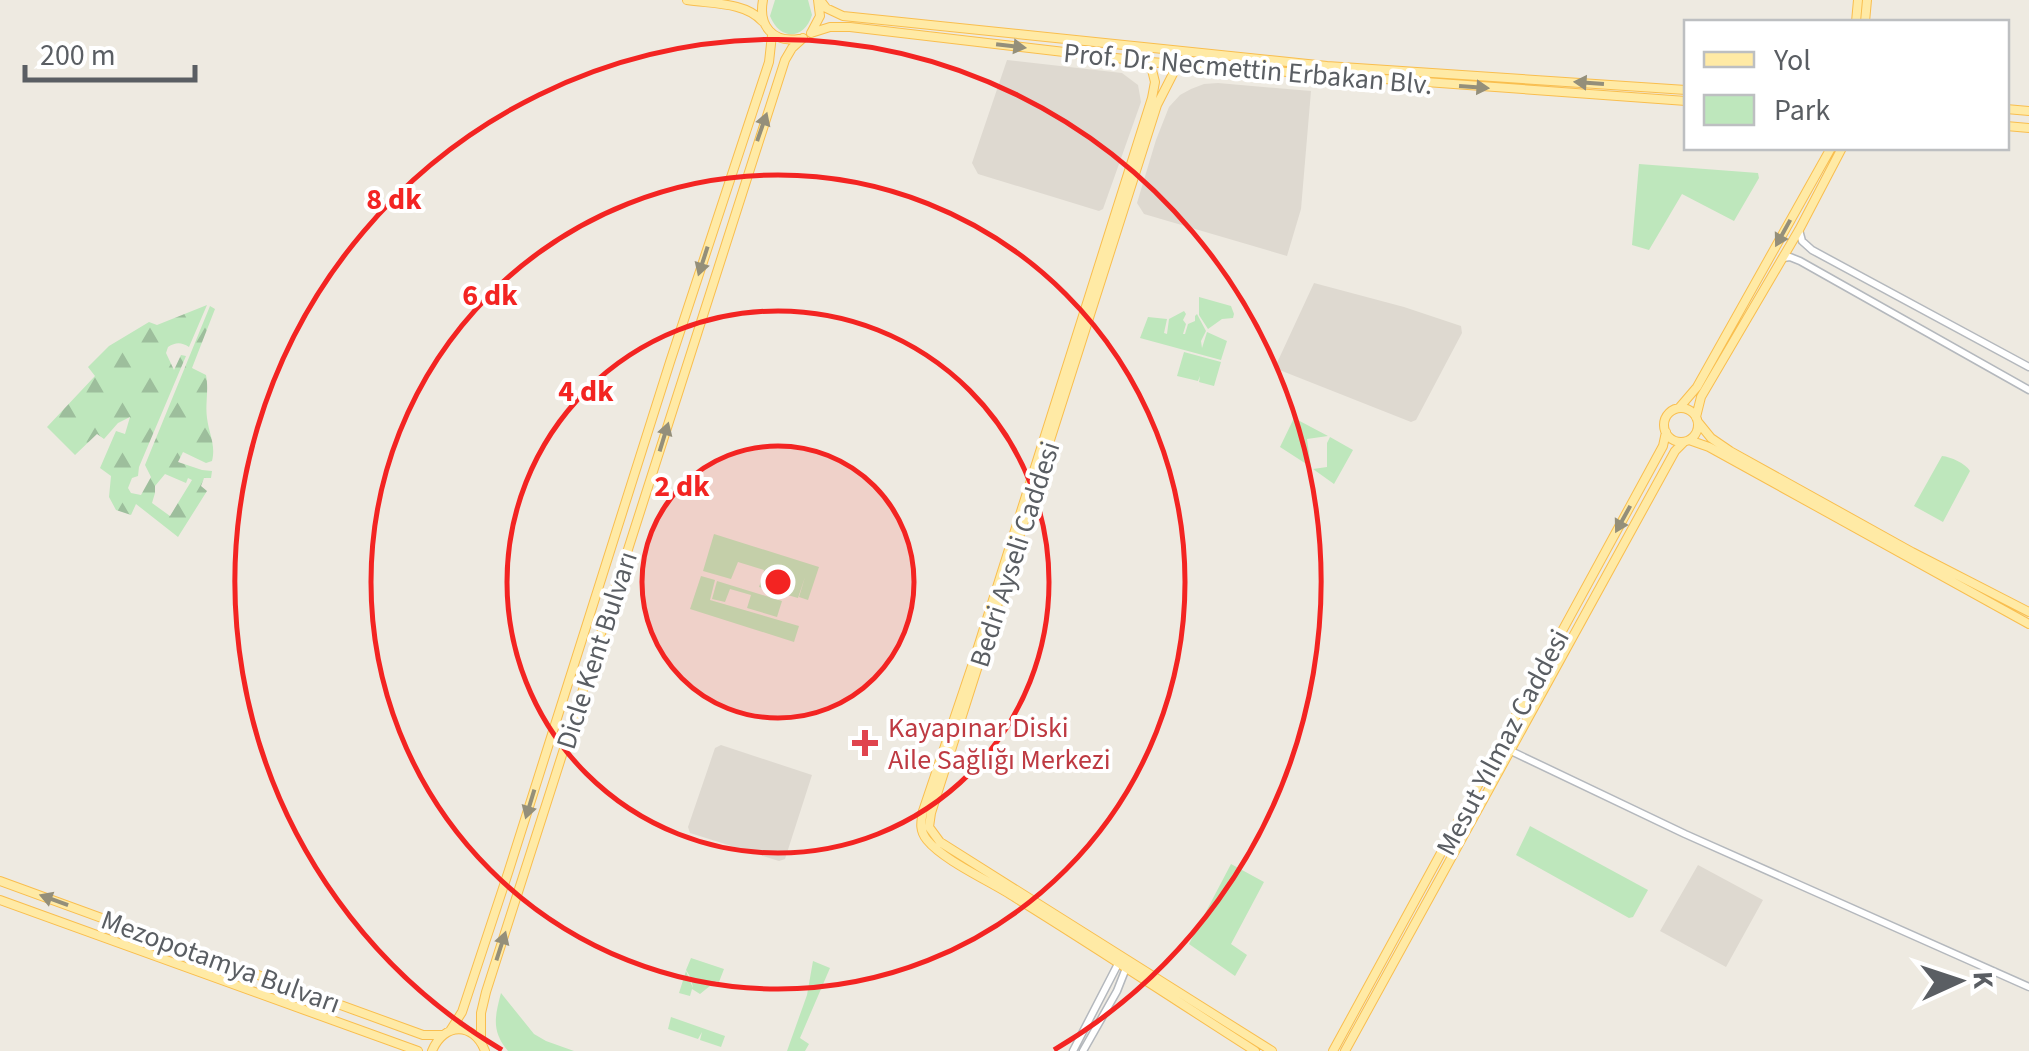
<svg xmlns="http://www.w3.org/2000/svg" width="2029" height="1051" font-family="'Source Sans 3',sans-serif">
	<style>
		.education { fill: #ded9d0 }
		.green { fill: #bee7bc }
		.forest { fill: url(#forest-firs); fill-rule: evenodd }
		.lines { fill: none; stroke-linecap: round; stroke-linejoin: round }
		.minor-casing { stroke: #b4b8bd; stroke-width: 9 }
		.major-casing { stroke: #f9be4e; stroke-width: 10 }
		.minor { stroke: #fff; stroke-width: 6 }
		.major { stroke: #ffeaa5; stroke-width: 8 }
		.oneway { fill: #948f7a }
		.ring { fill: none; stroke: #f32422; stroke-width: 5 }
		.health-dot { fill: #e0444e; stroke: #fff; stroke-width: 4 }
		.labels { text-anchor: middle; stroke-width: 8; stroke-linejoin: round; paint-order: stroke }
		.street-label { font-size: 28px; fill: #5a5e63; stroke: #fff }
		.health-label { font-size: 28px; fill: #be3a42; stroke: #fff; text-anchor: start }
		.centre { fill: #f32422; stroke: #fff; stroke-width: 5 }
		.ring-label { font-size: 30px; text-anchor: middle; font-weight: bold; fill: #f32422; stroke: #fff; stroke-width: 8; stroke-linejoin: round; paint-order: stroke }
	</style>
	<defs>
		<pattern id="forest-firs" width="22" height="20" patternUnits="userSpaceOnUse" patternTransform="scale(2.5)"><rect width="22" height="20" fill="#bee7bc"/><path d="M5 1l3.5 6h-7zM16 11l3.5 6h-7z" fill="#9dbe9c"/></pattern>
	</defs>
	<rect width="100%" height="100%" fill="#eeeae1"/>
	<path class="education" d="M1007,60L1122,73L1138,85L1141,102L1103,209L1099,211L978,174L972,163Z
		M1218,83L1311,91L1301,209L1287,256L1144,214L1137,203L1156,140L1169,107L1180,95L1191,89L1204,84Z
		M1314,283L1404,307L1461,326L1462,333L1416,420L1411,422L1277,369L1276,365Z
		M721,745L812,775L785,859L779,861L690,833L688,827L715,748Z
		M1698,865L1763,900L1726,967L1660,931Z"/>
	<path class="green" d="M775,0H808L812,15C804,40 780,41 770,16Z
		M1639,164L1758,173L1759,178L1734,221L1682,194L1649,250L1632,245Z
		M1199,297L1231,306L1234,314L1233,318L1222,319L1208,329L1199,315Z
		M1184,311L1186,314L1183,320L1186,324L1183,334H1185L1188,324L1195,321V316L1197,314L1206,331L1201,341L1202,348L1207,332L1227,341L1221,360L1140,338L1148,317L1167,319L1164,333L1167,334L1169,319Z
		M1184,352L1221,362L1214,386L1199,382L1200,376L1198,381L1177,376Z
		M1294,418L1328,436L1307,439L1311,467L1280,447Z
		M1330,437L1353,450L1334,484L1313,469L1327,467V443Z
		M1942,456C1951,457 1965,463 1970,471L1943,522L1914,506Z
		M714,534L819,567L808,600L799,597L805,577L798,598L759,587L762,578H765L763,575L764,570L738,562L731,579L703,571Z
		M701,576L715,580L710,600L799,626L794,642L690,609Z
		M717,581L782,601L777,617L747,608L751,595L730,589L725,602L712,599Z
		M1530,826L1648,890L1633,917L1629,918L1516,855Z
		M1231,864L1264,882L1231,944L1247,955L1235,976L1189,944Z
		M691,958L724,969L719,982L716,981L700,994L692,989L690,996L679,993L686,971L693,988L691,978L686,970Z
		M813,961L830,968L800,1038L809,1044L805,1051H787L807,995Z
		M501,993L534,1034L546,1041L574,1051H508C491,1031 495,1016 501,993Z
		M671,1017L725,1036L721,1047L700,1040L702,1032L698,1039L668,1029Z"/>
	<path class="forest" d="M207,305L189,347C181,342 176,342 168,347L166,353L174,370L181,355L186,356L139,467L138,476L132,478L128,488L131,493L141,495L151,477L145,465L210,306L215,309L192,368L206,375C209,390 205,404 207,418C209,434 216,445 212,461L206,463L183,452L178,462L202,470L212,471L211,478H204L201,486L207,491L178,537L136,504L131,515L116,510L109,497L111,476L100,468L116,431L125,434L130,417L118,423L104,439L97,434L75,455L47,427L95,376L88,367L109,346L149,322L157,325ZM165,474L186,483L188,478L192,480L170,516L152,503L155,493V486Z"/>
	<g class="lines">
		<g class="minor-casing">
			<path id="minor" d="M1799,230L1802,241L1812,250L2029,367
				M1783,258L1790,257L1800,261L2029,390
				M1511,751L1685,834L2029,987
				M1073,1051L1119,962
				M1083,1051L1117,991L1128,963"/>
		</g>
		<g class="major-casing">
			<path id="major" d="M687,0C712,4 745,2 762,21
				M763,0C758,26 773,43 799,39
				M820,0L826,8L843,16L1327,66L1686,90
				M1856,22L1858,0
				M1865,22L1867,0
				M811,33L830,27H850L1150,62L1686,101
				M811,33L820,16L818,0
				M1150,62L1155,82L1152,98L973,663L923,811C921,822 919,830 927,840C944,861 992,882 1016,898C1097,948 1175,1000 1255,1051
				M1178,64L1157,105L931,813L929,827L940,842L1272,1051
				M2006,109L2029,111
				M2006,126L2029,128
				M1679,408L1697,387L1831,148
				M1664 425a17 17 0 1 1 34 0a17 17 0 1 1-34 0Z
				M1696,417L1701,397L1799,230L1842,148
				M1698,422L1711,438L1730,451L1912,552L2029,612
				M1689,440L1709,447L2029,624
				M0,881L423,1035H443
				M0,900L418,1051
				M450,1031L462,1012L508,873L670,362L769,62L772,35
				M481,1041V1013L486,992L785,60L792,48L803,38
				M432,1051C444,1022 474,1022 485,1051
				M1333,1051L1663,446L1666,432
				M1345,1051L1675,451L1684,442"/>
		</g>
		<use href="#minor" class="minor"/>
		<use href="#major" class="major"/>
	</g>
	<defs><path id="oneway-solid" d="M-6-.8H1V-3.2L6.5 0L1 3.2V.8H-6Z" transform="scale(2.5)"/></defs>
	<g class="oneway">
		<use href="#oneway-solid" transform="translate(1011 46) rotate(7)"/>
		<use href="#oneway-solid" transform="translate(1589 83) rotate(-176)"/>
		<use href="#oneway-solid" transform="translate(1474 87) rotate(4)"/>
		<use href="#oneway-solid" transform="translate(762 127) rotate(-71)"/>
		<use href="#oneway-solid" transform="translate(1783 233) rotate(119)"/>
		<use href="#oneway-solid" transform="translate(703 261) rotate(108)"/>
		<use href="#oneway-solid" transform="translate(664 437) rotate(-73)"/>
		<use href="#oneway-solid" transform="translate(1623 519) rotate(119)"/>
		<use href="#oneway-solid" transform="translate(530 804) rotate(107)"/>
		<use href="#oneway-solid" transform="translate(54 900) rotate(-160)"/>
		<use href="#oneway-solid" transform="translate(501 946) rotate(-72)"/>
	</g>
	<circle cx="778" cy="582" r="136" fill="#f32422" fill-opacity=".12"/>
	<g class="ring">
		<circle cx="778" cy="582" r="136"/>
		<circle cx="778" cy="582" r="271"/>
		<circle cx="778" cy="582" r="407"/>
		<path d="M502 1050A543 543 0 1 1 1054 1050"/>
	</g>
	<path class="health-dot" d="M860 728h10v10h10v10h-10v10h-10v-10h-10v-10h10z"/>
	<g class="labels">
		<g class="street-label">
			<text transform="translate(1248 68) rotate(5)" y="10">Prof. Dr. Necmettin Erbakan Blv.</text>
			<text transform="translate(1014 554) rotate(-72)" y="10">Bedri Ayseli Caddesi</text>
			<text transform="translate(596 650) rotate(-72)" y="10">Dicle Kent Bulvarı</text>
			<text transform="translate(1502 742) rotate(-62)" y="10">Mesut Yılmaz Caddesi</text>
			<text transform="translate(221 961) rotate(20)" y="10">Mezopotamya Bulvarı</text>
		</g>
		<g class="health-label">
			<text x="888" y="737">Kayapınar Diski<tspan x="888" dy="32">Aile Sağlığı Merkezi</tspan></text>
		</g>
	</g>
	<circle cx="778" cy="582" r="15" class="centre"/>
	<g class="ring-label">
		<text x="394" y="209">8 dk</text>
		<text x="490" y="305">6 dk</text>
		<text x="586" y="401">4 dk</text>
		<text x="682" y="496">2 dk</text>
	</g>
	<rect x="1684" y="20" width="325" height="130" fill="#ffffff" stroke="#bdbfc1" stroke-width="2.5"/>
	<rect x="1704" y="52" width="50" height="15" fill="#ffeaa5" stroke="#bdbfc1" stroke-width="2.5"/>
	<text x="1774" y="70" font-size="30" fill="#5a5e63">Yol</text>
	<rect x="1704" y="95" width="50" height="30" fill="#bee7bc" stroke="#bdbfc1" stroke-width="2.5"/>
	<text x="1774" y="120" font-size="30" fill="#5a5e63">Park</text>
	<g transform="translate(1959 981) rotate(87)" stroke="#ffffff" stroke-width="8" paint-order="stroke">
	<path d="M0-8L18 38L0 25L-18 38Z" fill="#5a5e63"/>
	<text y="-15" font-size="28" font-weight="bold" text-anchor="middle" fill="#5a5e63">K</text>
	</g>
	<path d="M25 65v15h170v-15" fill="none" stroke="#5a5e63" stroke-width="5"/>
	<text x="40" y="65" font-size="30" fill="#5a5e63" stroke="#ffffff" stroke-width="8" paint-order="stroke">200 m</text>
</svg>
